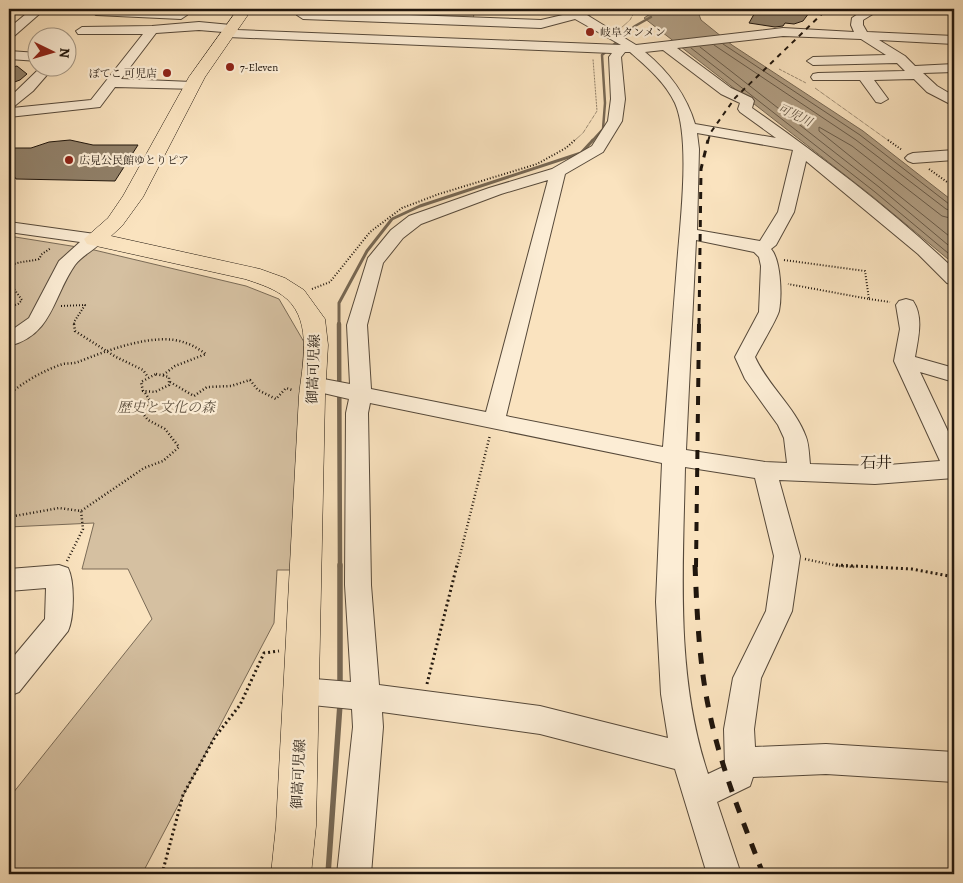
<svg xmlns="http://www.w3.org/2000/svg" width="963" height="883" font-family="Alegreya,'Noto Serif JP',serif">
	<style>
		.green { fill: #d5c0a1; stroke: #7a6b57 }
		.water { fill: #b09d82; stroke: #766753 }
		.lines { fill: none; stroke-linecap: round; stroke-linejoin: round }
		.shore { stroke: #685a48; stroke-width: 1 }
		.stream-far3 { stroke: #766753; stroke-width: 2.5 }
		.stream-far2 { stroke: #766753; stroke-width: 3 }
		.stream-far1 { stroke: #766753; stroke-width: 4.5 }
		.stream { stroke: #766753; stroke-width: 5.5 }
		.building { fill: #91816a; stroke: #20160d }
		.minor-casing { stroke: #56493a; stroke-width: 2 }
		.major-casing { stroke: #20160d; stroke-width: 1 }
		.path-far3 { stroke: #20160d; stroke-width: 1; stroke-dasharray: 0.5 1; stroke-linecap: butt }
		.path-far2 { stroke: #20160d; stroke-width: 2; stroke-dasharray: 1 2; stroke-linecap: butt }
		.path-far1 { stroke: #20160d; stroke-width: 2.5; stroke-dasharray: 1 2.5; stroke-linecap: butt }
		.path { stroke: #20160d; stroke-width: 3; stroke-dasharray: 2 3; stroke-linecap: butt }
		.minor { fill: #fcedd5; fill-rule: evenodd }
		.major { fill: #fae3bf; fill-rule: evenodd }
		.rail-far3 { stroke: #20160d; stroke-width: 2; stroke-dasharray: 5 5; stroke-linecap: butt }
		.rail-far2 { stroke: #20160d; stroke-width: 3; stroke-dasharray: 7 7; stroke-linecap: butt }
		.rail-far1 { stroke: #20160d; stroke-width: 4; stroke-dasharray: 9 9; stroke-linecap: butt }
		.rail { stroke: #20160d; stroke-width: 5; stroke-dasharray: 11 11; stroke-linecap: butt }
		.poi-dot { fill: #8f2418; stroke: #fcedd5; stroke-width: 2 }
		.labels { text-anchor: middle; stroke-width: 4.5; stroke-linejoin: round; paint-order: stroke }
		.far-poi-label { font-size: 11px; fill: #20160d; stroke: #fcedd5; text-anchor: start }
		.far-water-label { font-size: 12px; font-style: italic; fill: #5a4c3c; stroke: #fcedd5 }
		.street-label { font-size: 14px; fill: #20160d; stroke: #fcedd5 }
		.park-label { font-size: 14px; font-style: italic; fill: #5f5241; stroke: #fcedd5 }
		.quarter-label { font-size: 16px; fill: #20160d; stroke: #fcedd5 }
	</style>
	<rect width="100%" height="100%" fill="#fae3bf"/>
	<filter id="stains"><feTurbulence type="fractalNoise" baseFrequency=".004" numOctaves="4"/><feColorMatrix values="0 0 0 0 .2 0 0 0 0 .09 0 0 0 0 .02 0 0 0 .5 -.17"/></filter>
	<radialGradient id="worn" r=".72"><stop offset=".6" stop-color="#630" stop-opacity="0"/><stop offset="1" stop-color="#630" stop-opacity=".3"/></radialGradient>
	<path class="green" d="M422,9H475L473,19L419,17Z
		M9,236L90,249L246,286L279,299L304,342L294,570H277L274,623L142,874H9V798L152,619L128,569H82L94,523L9,527Z"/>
	<path class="water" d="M653,9H697L701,20L732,45L863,131L954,202V264L872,196L644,18L653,12Z"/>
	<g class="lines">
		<path class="shore" d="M723,44L860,135L949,204L954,205
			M714,45L856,140L946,209L954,212
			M700,47L879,187L954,250
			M691,48L875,192L954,258
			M954,219L942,216L852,146L819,127V131L954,240"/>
		<path class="stream-far3" d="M592,141L603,129L605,103L602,55L635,26L651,17"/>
		<path class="stream-far2" d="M339,325V303L367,251L392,219L420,206L581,153L593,140"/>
		<path class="stream-far1" d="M339,324L340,567"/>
		<path class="stream" d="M340,565V686
			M328,874L340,704"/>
	</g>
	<path class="building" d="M757,9H812L803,21L794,24L785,23L783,26L775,27L749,23Z
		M17,66L27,74L20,80L9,84V68Z
		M70,140L93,145H138L115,181L16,179L9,168V148H31L49,142Z"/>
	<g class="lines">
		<g class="minor-casing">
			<path id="minor" d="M32,9H45L13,37L9,38V28Z
				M100,9L181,11L187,15L181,19L96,15L94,13Z
				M561,9H575L578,11L604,9L602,11L587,15L636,45L783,28L854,32L851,25L852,18L865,9H881L863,20V25L867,32L954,36V44L879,40L905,56L915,66L954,64V72L923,73L937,86L954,96V106L927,92L914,79L874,80L888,99L881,103L876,102L860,80H813L811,77L813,74L818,73L905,71L897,63L813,65L807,61L813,57L886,55L861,39L783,36L677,48L731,88L752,98L754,101L752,108C822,157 892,210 954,269V285L947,283L918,254L806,161L794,212L776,245L771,249C781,260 782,296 779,311C777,319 760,347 755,357C768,386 795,407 806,437C809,445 809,455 810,464L875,466L940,461L894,361L900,329L896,305L899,301L906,299L913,301C924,317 918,339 915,357L954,368V382L920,372L954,444V478L875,484L779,480L800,556L792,611L761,678L754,729L755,747L826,744L954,752V782L826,774L753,777L750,786L717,802L741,874H707L675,769L540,734L382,712L383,727L371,874H337L353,727L352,709L302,704L292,700L288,691L292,682L302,678L351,682L345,585L346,413L349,399L306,389L302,384L306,379L313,377L350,384L347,325L368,258L391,230L409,216L489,188L552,169L592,146L608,121L611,99L609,57L612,53L228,37L224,36L223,32L199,30L156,33L121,79L192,82L199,86L197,89L115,87L100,107L9,117V98L40,68H53L33,91L12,108L91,100L143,34H78L76,31L82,27L152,26L199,22L231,25L235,26L237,30L621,45L575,19L541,28L303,19L297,15L303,11L541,20L567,14ZM663,50L721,94L740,103L738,109L740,112L776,138L695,124C686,94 669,72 645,52ZM625,52H630C647,67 665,82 675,103C691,139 680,224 677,265C672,326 668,386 663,447L506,416L565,174L603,152L622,121L625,99L621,57ZM697,133L793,150L778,212L760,241L697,230L699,149ZM548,180L486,412L371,389L367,325L383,263L403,238L421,224L501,194ZM696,240L754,252L759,257L761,266L759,312L735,357L745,379L778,425L784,438L787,463L765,462L686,450ZM370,403L662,463L656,602L661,694L668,738L540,706L379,685L371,585L368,413ZM685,467L755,478L774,556L766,611L733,678L724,729L725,766L708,774C675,675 683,569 685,467Z
				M9,51L38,53V61L9,59Z
				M954,150V160L913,163L908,161L905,158L908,155L913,153Z
				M9,222L95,234L101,235L104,239C96,250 82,255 75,265C53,296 53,335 9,346V332L29,318L59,261L80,242L9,232Z
				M59,565L68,568C75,582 74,618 68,631L19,692L9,696V662L45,619L46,588L9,591V569Z"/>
		</g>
		<g class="major-casing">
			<path id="major" d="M238,9H252L205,77L143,197L122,226L111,236L260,269L285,278L304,290L325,319L328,345L325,396L316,826L311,874H271L276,826L299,396C302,366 313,323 287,299C276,289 260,284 245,279L87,244L84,239L108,218L123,196L189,77Z"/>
		</g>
		<path class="path-far3" d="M621,28L630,20L636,9
			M779,69L806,83
			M815,88L889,141
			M574,141L583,133L597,111L593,59"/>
		<path class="path-far2" d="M888,140L902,150
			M929,169L954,187
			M784,260L865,271L869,299L788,284
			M9,266C19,261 28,262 39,259L42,254L51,248
			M9,282L22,300L18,304L9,307
			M312,289L330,282L370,232L402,208L439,194L537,164L566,148L575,140
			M869,299L890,302
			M61,306L85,305L74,322V325"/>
		<path class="path-far1" d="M74,324L75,331L116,357L143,370L148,377
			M156,374L169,377V385L155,392L143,391L141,382Z
			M170,382L194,396L207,387L231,386L250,380L258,390L276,399L286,388L292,390
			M9,394C24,382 44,370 63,364C68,363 73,364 78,362C106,351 156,331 186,343C193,345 200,350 206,354L175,366L163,375
			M9,517L59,508L81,511L144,468L163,461L179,447L165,429L148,420L141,411L150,401L144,391
			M805,559L838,566L856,567
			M67,561L83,529L81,511
			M457,567L490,435"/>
		<path class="path" d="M836,565L912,569L954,577
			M427,684L457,565
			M162,874L183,795L215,737L240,705L264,653L279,651"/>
		<use href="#minor" class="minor"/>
		<use href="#major" class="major"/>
		<path class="rail-far3" d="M708,141L711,132L735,98L827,9"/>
		<path class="rail-far2" d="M699,325L701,169L708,140"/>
		<path class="rail-far1" d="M696,567L699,324"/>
		<path class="rail" d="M695,565C697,614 699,663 709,710C720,766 743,821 763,874"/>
	</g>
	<g class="poi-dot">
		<circle cx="590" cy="32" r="5"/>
		<circle cx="230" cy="67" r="5"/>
		<circle cx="167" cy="73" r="5"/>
		<circle cx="69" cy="160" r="5"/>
	</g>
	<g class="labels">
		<g class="far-poi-label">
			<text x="600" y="36">岐阜タンメン</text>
			<text x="240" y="71">7-Eleven</text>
			<text x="157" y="77" text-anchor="end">ぼてこ 可児店</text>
			<text x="79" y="164">広見公民館ゆとりピア</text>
		</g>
		<g class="far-water-label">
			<text transform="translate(795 115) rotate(25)" y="4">可児川</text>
		</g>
		<g class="street-label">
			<text transform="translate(313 369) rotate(-88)" y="5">御嵩可児線</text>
			<text transform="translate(298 774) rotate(-87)" y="5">御嵩可児線</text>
		</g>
		<g class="park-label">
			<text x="166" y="412">歴史と文化の森</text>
		</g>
		<g class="quarter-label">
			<text x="876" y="468">石井</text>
		</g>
	</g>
	<rect width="963" height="883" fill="none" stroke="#fae3bf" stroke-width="30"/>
	<rect x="10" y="10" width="943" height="863" fill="none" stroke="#20160d" stroke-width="2.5"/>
	<rect x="15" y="15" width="933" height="853" fill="none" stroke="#20160d"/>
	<g transform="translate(52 52) rotate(95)"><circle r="24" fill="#fcedd5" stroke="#a49785"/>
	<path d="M0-4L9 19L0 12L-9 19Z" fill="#8f2418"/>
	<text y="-8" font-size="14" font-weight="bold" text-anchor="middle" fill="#20160d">N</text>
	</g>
	<rect width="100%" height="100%" filter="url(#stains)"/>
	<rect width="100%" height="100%" fill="url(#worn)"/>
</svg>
